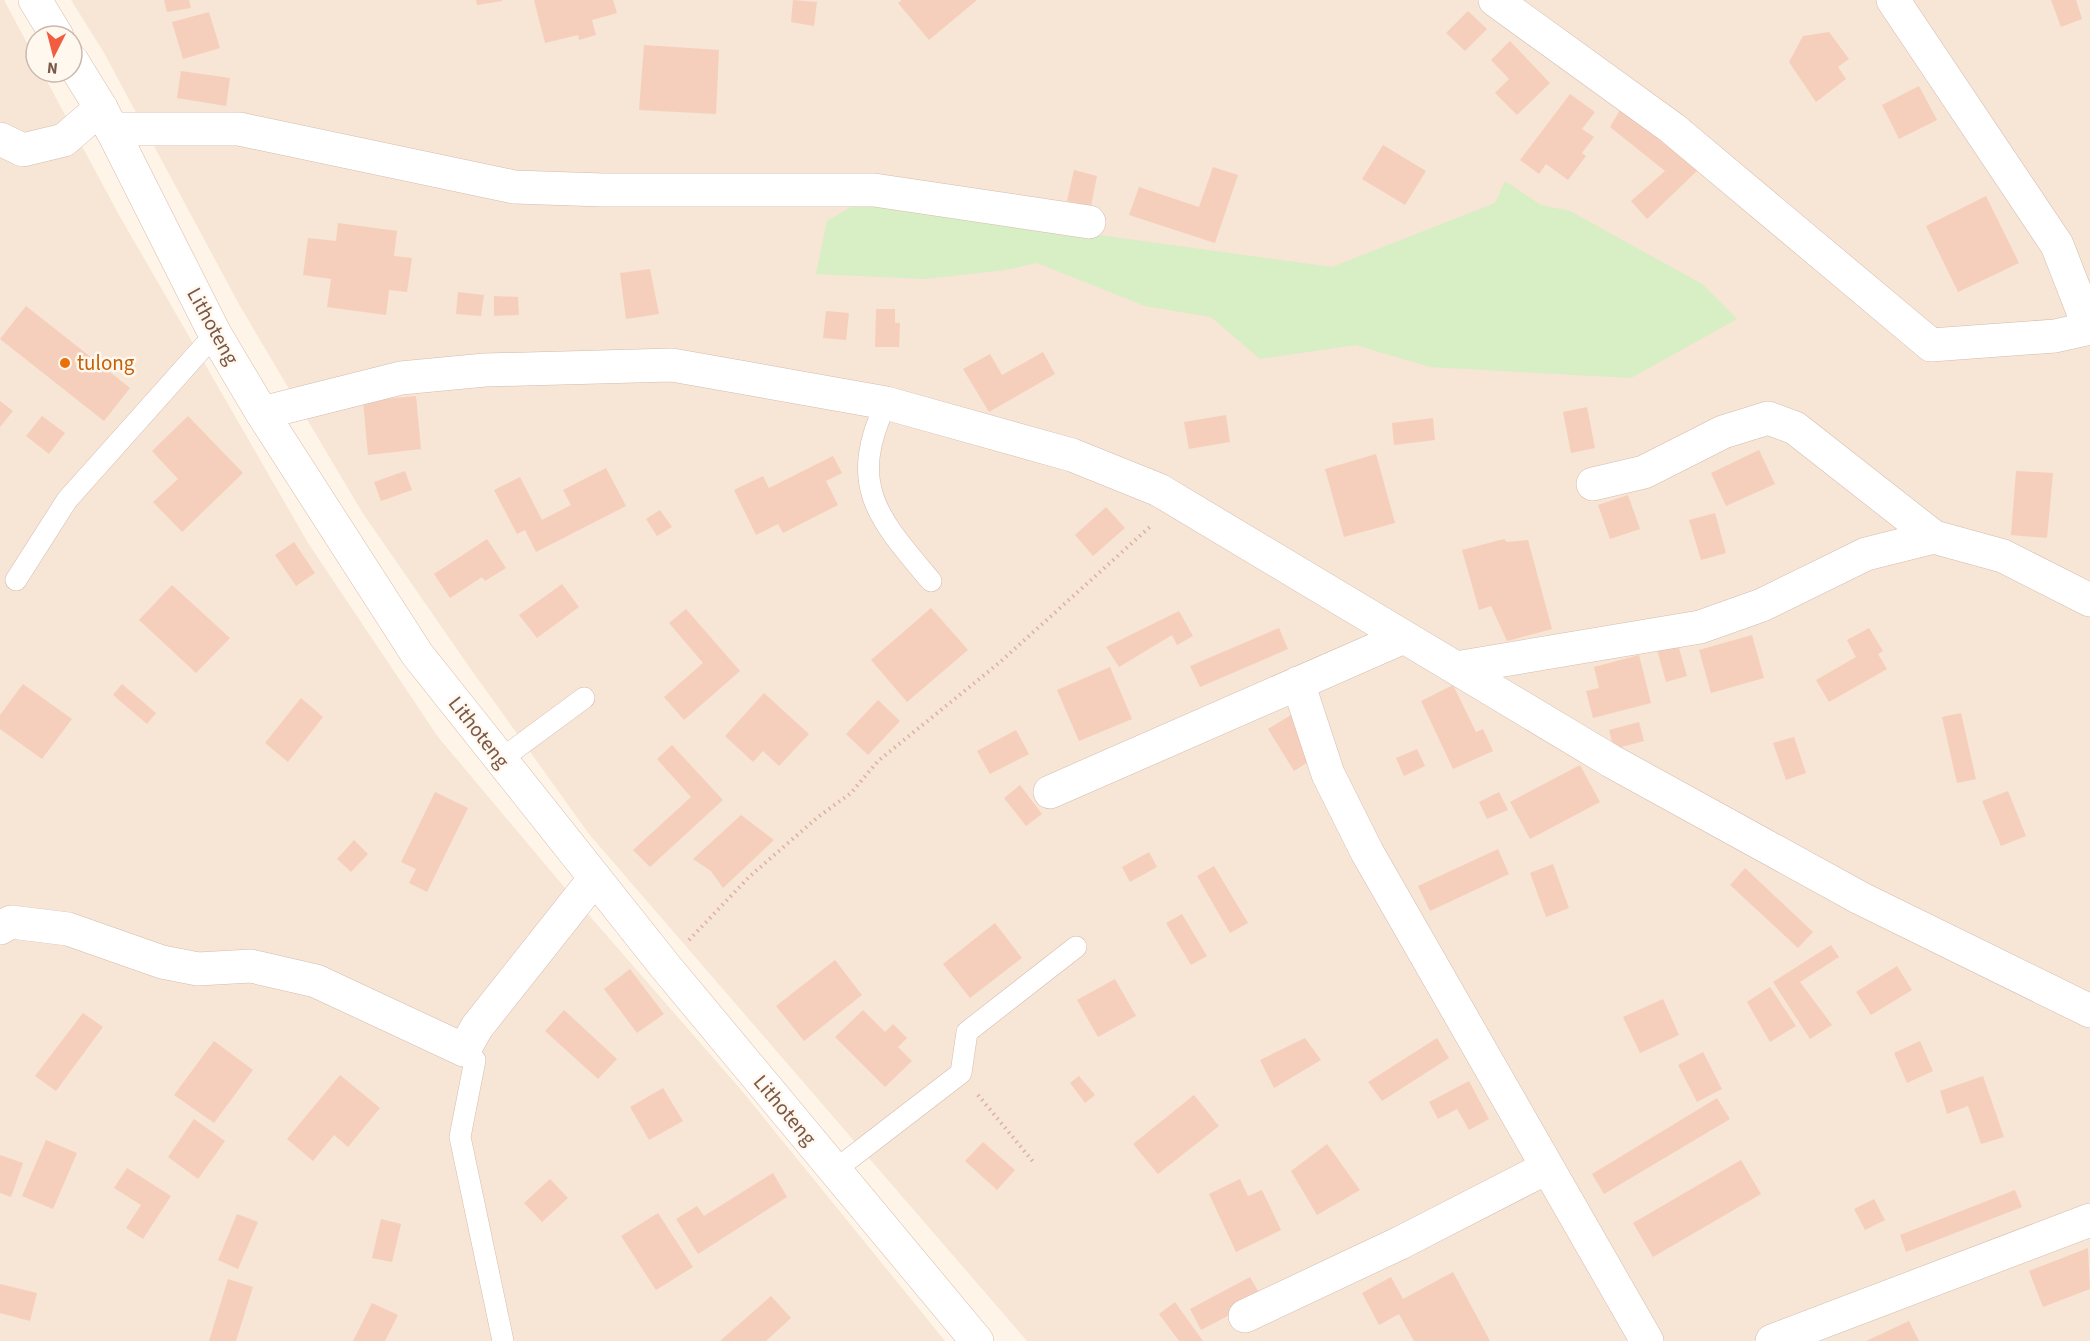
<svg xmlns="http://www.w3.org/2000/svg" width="2090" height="1341" font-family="'Source Sans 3',sans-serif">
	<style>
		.residential { fill: #f7e5d5 }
		.green { fill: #d8eec4 }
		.building { fill: #f6cfbc }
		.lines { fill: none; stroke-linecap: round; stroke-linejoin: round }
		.service-casing { stroke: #d4bcae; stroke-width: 22 }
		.minor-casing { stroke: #d4bcae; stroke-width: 34 }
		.secondary-casing { stroke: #d8bcaa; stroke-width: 34 }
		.path { stroke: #dcb29e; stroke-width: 4; stroke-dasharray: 1.5 4.5; stroke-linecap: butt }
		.service { stroke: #fff; stroke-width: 21 }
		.minor { stroke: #fff; stroke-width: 33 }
		.secondary { stroke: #fff; stroke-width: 33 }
		.food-dot { fill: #e8710a; stroke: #fff8ef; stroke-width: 2 }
		.labels { text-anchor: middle; stroke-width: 5; stroke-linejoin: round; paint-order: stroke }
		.street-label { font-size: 21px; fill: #7b5748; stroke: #fff8ef }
		.food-label { font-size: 21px; fill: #c56008; stroke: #fff8ef; text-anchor: start }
	</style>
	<rect width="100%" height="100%" fill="#fef4e7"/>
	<path class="residential" d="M0,0H4L36,60V72H42L119,215L308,543L438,737L554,875L742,1091L945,1341H0Z
		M71,0H2090V1341H1027L589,834L470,668L362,512L240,306L103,51Z"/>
	<path class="green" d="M1505,181L1541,205L1570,211L1702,284L1737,319L1631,378L1430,367L1356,345L1260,359L1211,317L1145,306L1037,263L1005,270L925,279L816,274L827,221L877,192L1084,233L1332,267L1495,203Z"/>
	<path class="building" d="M164,0H189L191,8L167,12Z
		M476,0H502V1L477,5Z
		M534,0H613L617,13L592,20L596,35L579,40L578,35L545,43Z
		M793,0L817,2L814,26L791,22Z
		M902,0H977L929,40L898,3Z
		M2051,0H2076L2082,19L2061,27Z
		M1468,11L1487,29L1465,51L1446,33Z
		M209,12L220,48L183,59L172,22Z
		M1829,32L1849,59L1838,67L1846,79L1816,102L1789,62L1803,36Z
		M1510,41L1550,83L1517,115L1495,93L1509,79L1491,60Z
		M644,45L719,50L716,114L639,110Z
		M181,71L230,78L226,106L177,98Z
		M1919,86L1937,120L1899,139L1882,105Z
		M1570,94L1595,112L1582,129L1594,137L1582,153L1586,156L1568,180L1546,164L1539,174L1520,160Z
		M1620,110L1699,169L1647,219L1631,201L1665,171L1610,127Z
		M1383,145L1426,171L1405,205L1362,179Z
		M1213,167L1238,175L1215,243L1129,215L1139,187L1199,207Z
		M1074,170L1097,176L1091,206L1067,201Z
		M1986,196L2019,263L1958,292L1926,226Z
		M338,223L397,231L394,256L412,258L407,292L389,290L386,315L327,307L331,279L303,275L308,238L336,241Z
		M650,269L659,314L626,319L620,273Z
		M458,292L484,295L481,316L456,314Z
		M494,296L518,297L519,315L494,316Z
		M26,306L130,388L104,421L0,339Z
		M876,309H895V323H900L899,347H875Z
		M826,311L849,313L846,340L823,338Z
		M1043,352L1055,374L989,412L963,369L990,354L1002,375Z
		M416,396L421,449L368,455L363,401Z
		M0,401L13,411L0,427Z
		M1587,407L1595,448L1571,453L1563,412Z
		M1226,415L1230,442L1189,449L1184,422Z
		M42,416L65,433L49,454L26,436Z
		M188,416L243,473L182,532L153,502L178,479L152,451Z
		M1433,418L1435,440L1394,445L1392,423Z
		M1759,450L1775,484L1726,506L1711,473Z
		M1376,454L1395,523L1344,537L1325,469Z
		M833,456L842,473L826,481L838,505L783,533L778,524L756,535L734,490L763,476L769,488Z
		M606,468L626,506L536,552L525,530L517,534L494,490L520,477L542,520L571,505L563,490Z
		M405,471L412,490L381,501L374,482Z
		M2016,471L2053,473L2047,538L2011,535Z
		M1628,495L1640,529L1610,539L1598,505Z
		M1106,507L1125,528L1093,556L1075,535Z
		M660,510L672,527L657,536L646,519Z
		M1715,513L1726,553L1701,560L1689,520Z
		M487,539L506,568L485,581L482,577L450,598L434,574Z
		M1504,539L1507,542L1528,540L1552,629L1507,641L1491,606L1479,610L1462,550Z
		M294,542L315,573L296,586L275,555Z
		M562,584L579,607L537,638L519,615Z
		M172,585L230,638L196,673L139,620Z
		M931,608L968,650L907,702L871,660Z
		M686,609L740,671L684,720L664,697L703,663L669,623Z
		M1179,611L1193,636L1177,645L1172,635L1119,667L1106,647Z
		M1279,628L1288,649L1200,687L1190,666Z
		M1869,628L1883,651L1878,654L1887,669L1829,702L1816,680L1856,657L1847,640Z
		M1752,635L1764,678L1711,693L1699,650Z
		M1677,641L1687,676L1666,682L1656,646Z
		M1639,655L1651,703L1593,718L1586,691L1599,688L1594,667Z
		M1110,667L1132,719L1079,741L1057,690Z
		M23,684L72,719L42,759L0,729V715Z
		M122,684L156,713L147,724L113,695Z
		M1453,685L1476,732L1483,729L1493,751L1453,769L1421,701Z
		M764,693L809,734L779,766L763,751L753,762L725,736Z
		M301,698L323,717L288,762L265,743Z
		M878,700L900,721L868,755L846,734Z
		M1961,713L1976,779L1957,783L1942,717Z
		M1291,715L1316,757L1294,771L1268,729Z
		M1639,722L1644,741L1614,749L1609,730Z
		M1016,730L1029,754L990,774L977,751Z
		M1794,737L1806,773L1786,780L1773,743Z
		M672,745L723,800L650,867L633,850L691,797L657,759Z
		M1417,749L1425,766L1404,776L1396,758Z
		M1580,765L1600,802L1530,839L1510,802Z
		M1020,785L1042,814L1026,826L1004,798Z
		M2008,791L2026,836L2001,846L1982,801Z
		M435,792L468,808L427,892L409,883L416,869L401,862Z
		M1499,792L1508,810L1487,819L1479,802Z
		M741,815L774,840L723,888L711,871L693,859Z
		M354,840L368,854L351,872L337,859Z
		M1498,849L1509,874L1430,911L1418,886Z
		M1149,852L1157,867L1130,882L1122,867Z
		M1553,864L1569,908L1546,917L1530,873Z
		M1214,866L1248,923L1230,933L1197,876Z
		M1745,868L1813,932L1798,948L1730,885Z
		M1182,914L1207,956L1191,965L1166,923Z
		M995,923L1022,958L970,998L943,964Z
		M1831,945L1839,957L1800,982L1832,1025L1810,1039L1773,982Z
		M835,960L862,995L804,1041L776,1006Z
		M1897,966L1912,990L1871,1015L1856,992Z
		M630,969L664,1014L637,1033L604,989Z
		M1115,979L1136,1016L1098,1037L1077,1000Z
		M1770,987L1796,1026L1770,1042L1747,1002Z
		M1663,999L1679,1035L1640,1053L1623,1017Z
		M564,1010L617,1059L598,1079L545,1031Z
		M863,1010L885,1032L893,1024L907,1038L898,1047L912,1061L885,1087L835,1037Z
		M83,1013L103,1027L56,1091L35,1076Z
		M1305,1038L1321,1060L1274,1088L1260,1060Z
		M1437,1038L1449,1058L1382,1101L1368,1082Z
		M214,1041L253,1070L214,1123L174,1095Z
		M1920,1041L1933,1071L1907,1083L1894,1053Z
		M1703,1052L1722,1089L1697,1102L1678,1065Z
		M340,1075L380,1108L348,1147L334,1135L313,1161L287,1139Z
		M1079,1076L1095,1095L1085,1103L1070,1083Z
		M1983,1076L2004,1137L1981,1144L1968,1106L1947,1114L1940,1091Z
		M1469,1081L1489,1119L1469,1130L1457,1109L1438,1119L1429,1102Z
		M663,1088L683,1121L649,1140L630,1107Z
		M1194,1095L1219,1126L1158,1174L1133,1144Z
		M1717,1098L1730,1119L1604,1194L1592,1174Z
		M194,1119L225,1141L198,1179L168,1157Z
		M46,1140L77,1153L53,1209L22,1196Z
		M983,1142L1015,1170L997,1190L965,1161Z
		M1327,1144L1360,1190L1317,1215L1291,1171Z
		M0,1155L23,1163L11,1197L0,1193Z
		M1741,1160L1761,1194L1653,1257L1633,1223Z
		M127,1168L171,1196L143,1239L126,1228L141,1205L114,1188Z
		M773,1173L787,1197L698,1254L676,1219L697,1206L704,1216Z
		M550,1179L568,1198L542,1222L524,1203Z
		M1240,1179L1248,1196L1262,1190L1281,1230L1236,1252L1209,1194Z
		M2015,1190L2022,1207L1906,1252L1900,1235Z
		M1874,1199L1885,1220L1865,1230L1854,1209Z
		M658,1213L693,1267L656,1290L621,1236Z
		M237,1214L258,1222L238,1269L218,1260Z
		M381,1219L401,1224L392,1262L372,1258Z
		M2088,1248L2090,1289L2043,1307L2029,1271Z
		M1453,1272L1490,1341H1414L1399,1314L1379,1325L1362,1293L1391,1277L1403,1299Z
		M1250,1277L1262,1298L1201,1330L1190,1309Z
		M228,1279L253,1287L236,1341H209Z
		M0,1284L37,1293L30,1321L0,1313Z
		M771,1296L791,1318L766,1341H720Z
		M1175,1302L1203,1341H1179L1159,1314Z
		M372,1303L398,1315L385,1341H353Z
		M1909,1321L1919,1341H1866Z"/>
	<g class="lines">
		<g class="service-casing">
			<path id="service" d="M886,403C847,486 878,518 931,581
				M16,580L67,500L215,334
				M500,760L584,698
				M464,1050L475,1060L460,1137L503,1341
				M835,1170L961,1073L967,1032L1076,947"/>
		</g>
		<g class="minor-casing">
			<path id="minor" d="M1495,0L1672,128L1931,345L2055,336L2090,328
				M1893,0L2057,245L2089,327
				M111,129H239L514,187L603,190H874L1089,222
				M0,139L23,150L64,140L101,108
				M262,413L401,378L485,370L672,365L886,403L1072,455L1159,490L1611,761L1860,898L2090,1011
				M1593,484L1644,472L1723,432L1768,418L1795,428L1934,537
				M1456,668L1700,627L1762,605L1866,554L1934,537L2003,556L2090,600
				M1298,683L1328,774L1367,852L1647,1341
				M1050,792L1404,637
				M0,928L11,922L68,929L162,962L198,969L251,966L316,981L464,1050L477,1027L595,878
				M1245,1316L1400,1243L1546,1168
				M1772,1341L2090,1220"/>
		</g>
		<g class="secondary-casing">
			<path id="secondary" d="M35,0L57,36
				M72,61L101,108L215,334L262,413L417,654L665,966L977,1341"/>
		</g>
		<path class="path" d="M689,940L749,877L818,817L851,793L878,761L999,663L1152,525
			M978,1095L1035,1164"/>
		<use href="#service" class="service"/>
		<use href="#minor" class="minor"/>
		<use href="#secondary" class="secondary"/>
	</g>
	<circle class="food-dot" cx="65" cy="363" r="6"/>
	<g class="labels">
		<g class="street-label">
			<text transform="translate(213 326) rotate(61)" y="7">Lithoteng</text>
			<text transform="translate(479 732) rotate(52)" y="7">Lithoteng</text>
			<text transform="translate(785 1110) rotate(50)" y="7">Lithoteng</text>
		</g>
		<g class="food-label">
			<text x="77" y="370">tulong</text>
		</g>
	</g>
	<g transform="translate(54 54) rotate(186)"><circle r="28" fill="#fff8ef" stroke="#cab8ac" stroke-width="1.5"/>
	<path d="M0-4.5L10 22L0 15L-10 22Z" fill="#f25d42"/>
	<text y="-9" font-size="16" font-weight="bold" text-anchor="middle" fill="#7b5748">N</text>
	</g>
</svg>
